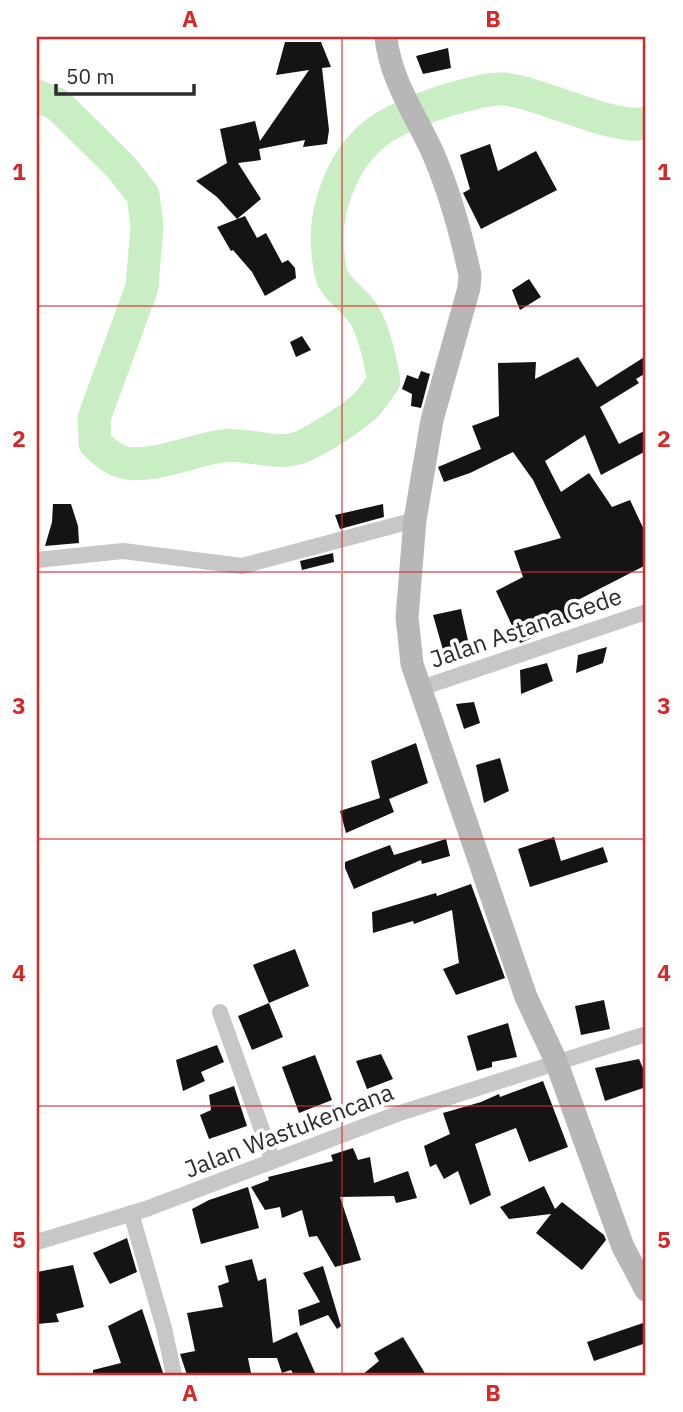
<svg xmlns="http://www.w3.org/2000/svg" width="683" height="1412" font-family="'IBM Plex Sans',sans-serif">
	<style>
		.lines { fill: none; stroke-linecap: round; stroke-linejoin: round }
		.river { stroke: #caeec4; stroke-width: 33 }
		.building { fill: #141414 }
		.street { stroke: #c7c7c7; stroke-width: 16 }
		.secondary { stroke: #b7b7b7; stroke-width: 23 }
		.grid { fill: none; stroke: #d62828; stroke-width: 2; stroke-opacity: 0.55 }
		.labels { text-anchor: middle; stroke-width: 7; stroke-linejoin: round; paint-order: stroke }
		.street-label { font-size: 24px; fill: #2d2d2d; stroke: #fff }
		.neatline { fill: none; stroke: #d62828; stroke-width: 2.5 }
		.grid-label { font-size: 23px; text-anchor: middle; font-weight: bold; fill: #d62828 }
	</style>
	<rect width="100%" height="100%" fill="#fff"/>
	<g class="lines">
		<path class="river" d="M37,96L57,104L121,167L143,195L147,226L142,287L94,418L95,443C104,452 113,460 126,463C153,468 194,450 221,446C248,442 276,457 301,447C319,439 355,417 368,403C374,396 379,388 384,381C380,360 376,339 367,320C360,304 341,294 333,279C330,273 329,260 328,253C323,208 344,153 383,128C404,115 428,106 451,99C467,95 487,88 503,89C541,92 616,132 646,123"/>
	</g>
	<path class="building" d="M285,42H321L331,67L322,68L329,130L327,144L303,147L305,140L259,149L261,160L238,163L261,199L237,219L217,197L196,181L227,163L220,129L255,121L260,141L309,70L276,75Z
		M448,48L451,68L423,74L416,56Z
		M490,144L498,171L536,151L557,190L481,229L463,193L470,189L460,155Z
		M245,216L257,238L266,233L282,263L288,260L295,268L296,278L265,296L252,272L233,250L231,251L217,227Z
		M529,279L541,297L520,310L512,290Z
		M302,336L311,350L296,357L290,342Z
		M646,356V373L636,379L639,383L600,407L619,444L646,430V451L601,475L585,435L545,461L561,492L589,473L612,507L630,500L646,534V565L576,601L582,617L520,643L496,591L523,577L514,551L561,538L533,480L513,452L470,473L444,482L438,467L481,449L472,426L499,416L498,363L536,362L535,379L578,357L597,387Z
		M421,371L430,374L421,408L411,406L412,394L402,389L407,375L418,379Z
		M53,504H71L78,526L79,543L45,546L52,522Z
		M383,504L384,517L340,529L335,515Z
		M333,553L334,562L302,570L300,561Z
		M461,609L469,645V655L447,664L433,615Z
		M607,647L603,663L576,673L578,655Z
		M547,663L553,681L521,694L520,670Z
		M474,702L480,723L464,729L456,704Z
		M416,743L428,783L389,799L394,812L346,833L340,811L380,798L371,761Z
		M500,758L509,791L484,803L476,765Z
		M554,837L561,861L603,847L608,862L530,887L518,849Z
		M446,839L450,856L422,864L421,860L354,889L345,868V862L390,845L394,855Z
		M471,884L505,978L456,995L443,969L459,963L452,910L414,924L413,921L373,933L372,912L436,893L437,896Z
		M295,949L309,986L269,1003L253,965Z
		M604,1000L610,1029L581,1035L575,1006Z
		M269,1003L283,1037L252,1050L238,1016Z
		M508,1023L517,1057L492,1062V1067L477,1071L467,1036Z
		M217,1045L224,1062L201,1072L205,1081L183,1091L176,1060Z
		M381,1054L393,1079L367,1089L356,1061Z
		M315,1055L332,1100L299,1113L282,1067Z
		M639,1059L646,1075V1087L605,1101L595,1068Z
		M543,1081L568,1147L529,1162L516,1128L475,1144L491,1195L470,1205L458,1171L444,1179L436,1164L430,1167L424,1146L450,1134L443,1113L481,1102L499,1094L500,1097Z
		M234,1086L247,1126L209,1139L200,1115L211,1110L209,1095Z
		M353,1148L358,1160L370,1157L374,1183L408,1171L417,1198L396,1203L394,1196L340,1197L361,1260L335,1267L317,1236L309,1237L302,1210L282,1218L280,1207L265,1210L251,1187L269,1180L268,1177L333,1161L331,1155Z
		M544,1186L555,1209L562,1202L604,1235L606,1240L582,1270L536,1233L551,1214L509,1219L500,1207Z
		M248,1187L259,1228L201,1244L192,1209L209,1200Z
		M127,1238L137,1272L110,1284L93,1253Z
		M252,1259L258,1281L266,1278L273,1343L297,1332L316,1375H294L291,1370L282,1373L277,1358H248L251,1373L187,1375L180,1354L195,1351L187,1313L223,1307L218,1286L229,1282L225,1266Z
		M73,1265L84,1307L56,1314L59,1322L37,1324V1272Z
		M323,1266L341,1326L337,1329L328,1315L300,1326L298,1310L320,1302L303,1273Z
		M142,1309L163,1373L93,1375V1370L121,1363L108,1326Z
		M646,1322V1343L594,1361L587,1342Z
		M403,1337L426,1375H362L379,1361L374,1353Z"/>
	<g class="lines">
		<path class="street" d="M37,560L123,551L242,566L415,520
			M421,688L646,612
			M220,1012L273,1161
			M131,1213L164,1328L174,1375
			M37,1242L146,1209L397,1114L646,1034"/>
		<path class="secondary" d="M386,37C390,79 415,114 432,151C449,190 461,233 470,275L469,288L432,420L415,520L407,617L412,664L526,997L556,1061L623,1247L646,1290"/>
	</g>
	<path class="grid" d="M342,37V1375M37,306H646M37,572H646M37,839H646M37,1106H646"/>
	<g class="labels">
		<g class="street-label">
			<text transform="translate(526 628) rotate(-19)" y="8">Jalan Astana Gede</text>
			<text transform="translate(289 1131) rotate(-21)" y="8">Jalan Wastukencana</text>
		</g>
	</g>
	<rect width="683" height="1412" fill="none" stroke="#ffffff" stroke-width="77"/>
	<path d="M56 84v10h138v-10" fill="none" stroke="#2d2d2d" stroke-width="3.5"/>
	<text x="66" y="84" font-size="21" fill="#2d2d2d" stroke="#ffffff" stroke-width="5" paint-order="stroke">50 m</text>
	<rect x="38" y="38" width="606" height="1336" class="neatline"/>
	<g class="grid-label">
		<text x="190" y="27">A</text>
		<text x="493" y="27">B</text>
		<text x="19" y="180">1</text>
		<text x="664" y="180">1</text>
		<text x="19" y="447">2</text>
		<text x="664" y="447">2</text>
		<text x="19" y="714">3</text>
		<text x="664" y="714">3</text>
		<text x="19" y="981">4</text>
		<text x="664" y="981">4</text>
		<text x="19" y="1248">5</text>
		<text x="664" y="1248">5</text>
		<text x="190" y="1401">A</text>
		<text x="493" y="1401">B</text>
	</g>
</svg>
